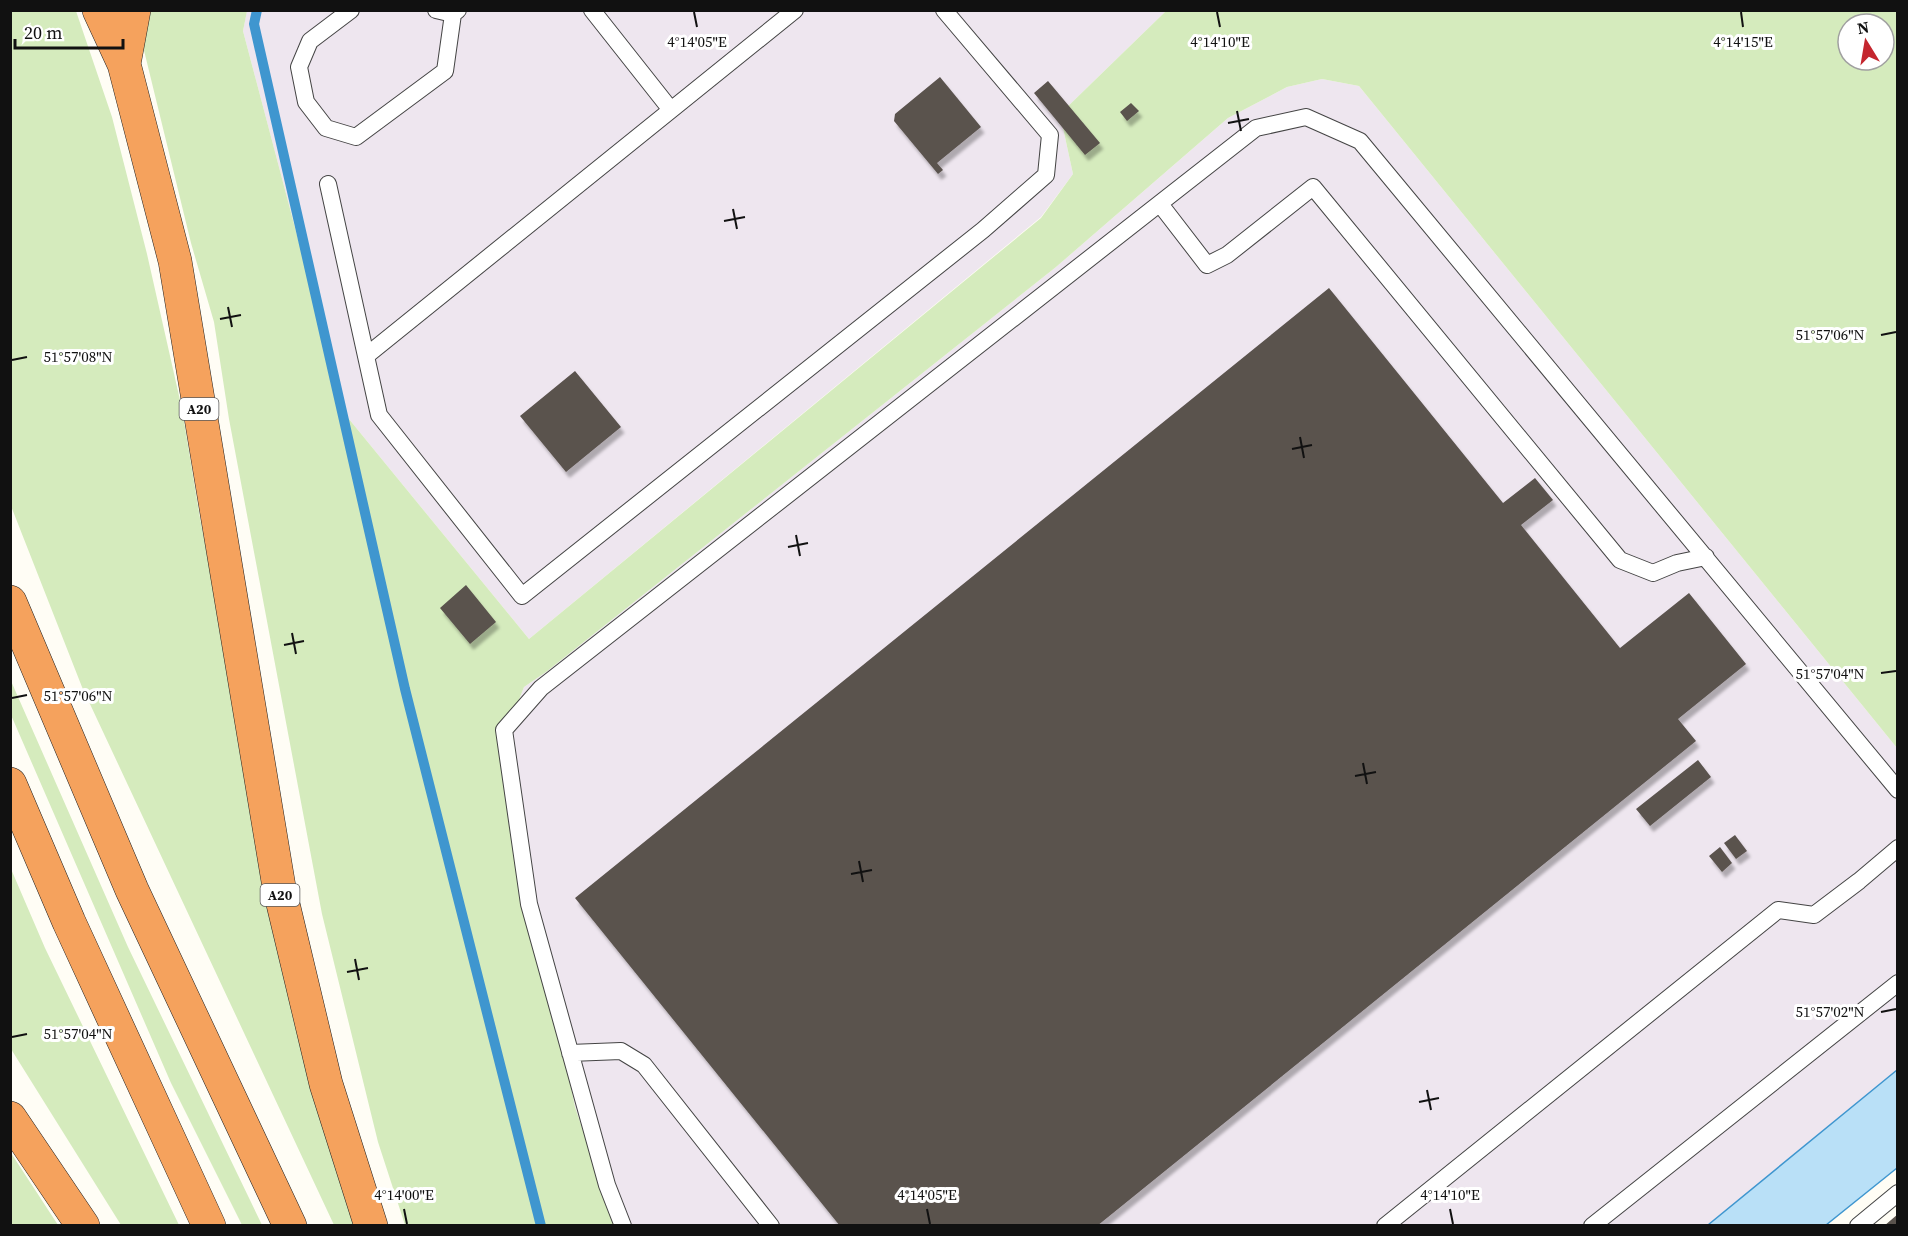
<svg xmlns="http://www.w3.org/2000/svg" width="1908" height="1236" font-family="'Source Serif 4',serif">
	<style>
		.industrial { fill: #eee6ef }
		.green { fill: #d5ebbd; fill-rule: evenodd }
		.water { fill: #b9e0f7; stroke: #3f96cf; stroke-width: 1.5 }
		.lines { fill: none; stroke-linecap: round; stroke-linejoin: round }
		.stream { stroke: #3f96cf; stroke-width: 10 }
		.building { fill: #5a524d; filter: url(#shadow) }
		.lane-casing { stroke: #444; stroke-width: 18 }
		.highway-casing { stroke: #222; stroke-width: 34 }
		.lane { stroke: #fff; stroke-width: 16 }
		.highway { stroke: #f5a25d; stroke-width: 33 }
		.ticks { fill: none; stroke: #111; stroke-width: 2 }
		.labels { text-anchor: middle; stroke-width: 6; stroke-linejoin: round; paint-order: stroke }
		.shield { fill: #fff; stroke: #585858; stroke-width: 1.5 }
		.shield-label { font-size: 14px; font-weight: bold; fill: #111 }
		.ticks-label { font-size: 15px; text-anchor: middle; fill: #111; stroke: #fff; stroke-width: 6; stroke-linejoin: round; paint-order: stroke }
	</style>
	<defs>
		<filter id="shadow"><feDropShadow dx="3.5" dy="6" stdDeviation="1.5" flood-color="#0004"/></filter>
	</defs>
	<rect width="100%" height="100%" fill="#fffdf5"/>
	<path class="industrial" d="M247,10L1166,11L1060,114L1073,174L1041,217L529,639L344,413L243,31Z
		M1322,79L1359,86L1897,748V1070L1708,1225H615L575,1107L511,790L513,715L524,687L546,672L1056,267L1228,118L1287,87Z"/>
	<path class="green" d="M11,11H76L112,117L147,254L182,409L200,518L230,673L361,1225H334L82,687L11,506Z
		M146,11H247L243,31L344,413L529,639L1041,218L1073,174L1060,114L1166,11H1897V748L1359,86L1322,79L1287,87L1228,118L1056,267L546,672L524,687L513,715L511,790L575,1107L615,1225H405L378,1142L322,914L229,419L214,322L191,243L140,34ZM1848,24H1884V60H1848Z
		M11,681L128,947L262,1225H242L171,1083L11,715Z
		M11,869L45,948L179,1225H121L11,1049Z
		M10,1153H11L58,1225H11Z"/>
	<path class="water" d="M1897,1070V1168L1826,1225H1708Z"/>
	<g class="lines">
		<path class="stream" d="M257,10L254,24L405,689L541,1226"/>
	</g>
	<path class="building" d="M940,77L981,127L937,163L943,170L938,174L894,121L895,114Z
		M1048,81L1100,143L1085,155L1034,93Z
		M1131,103L1139,111L1127,121L1120,112Z
		M1329,288L1503,503L1535,478L1553,500L1521,525L1620,648L1689,593L1746,664L1678,719L1696,741L1097,1226H840L575,898Z
		M575,371L621,427L566,472L520,416Z
		M466,585L496,622L470,644L440,608Z
		M1698,760L1711,777L1650,826L1636,809Z
		M1735,835L1747,851L1736,859L1724,843Z
		M1720,847L1732,863L1722,872L1709,856Z
		M1898,1214V1226H1884Z"/>
	<g class="lines">
		<g class="lane-casing">
			<path id="lane" d="M351,10L310,41L299,67L306,102L326,128L356,137L445,71L453,14L458,10
				M436,10L453,14
				M592,10L671,110
				M328,184L379,415L522,596L983,230L1046,175L1050,135L944,10
				M1160,204L1207,265L1227,255L1313,187L1620,560L1653,573L1677,563L1706,557
				M366,356L795,10
				M570,1053L621,1051L644,1065L771,1226
				M623,1226L607,1185L529,904L504,730L541,688L1256,128L1306,117L1360,141L1898,790
				M1385,1226L1778,910L1814,915L1859,881L1898,848
				M1592,1226L1898,983
				M1858,1226L1898,1193"/>
		</g>
		<g class="highway-casing">
			<path id="highway" d="M99,10L124,64L175,261L279,887L326,1084L371,1226
				M124,64L134,10
				M10,602L132,890L290,1226
				M10,784L69,922L209,1226
				M10,1118L83,1226"/>
		</g>
		<use href="#lane" class="lane"/>
		<use href="#highway" class="highway"/>
	</g>
	<path class="ticks" d="M694,12L697,27M1217,12L1220,27M1741,12L1743,27M1237,111L1241,131M1228,123L1249,119M733,209L737,229M724,221L745,217M228,307L232,327M220,319L241,315M1881,335L1896,332M12,360L27,357M1300,437L1304,458M1292,449L1312,445M796,535L800,556M788,547L808,543M292,633L296,654M284,645L304,641M1881,673L1896,671M12,698L27,695M1363,763L1367,784M1355,776L1376,772M859,861L863,882M851,874L872,870M355,959L359,980M347,972L368,968M1881,1012L1896,1009M12,1037L27,1034M1427,1090L1431,1110M1419,1102L1439,1098M404,1209L407,1224M927,1209L930,1224M1450,1209L1453,1224"/>
	<g class="labels">
		<g class="shield">
			<rect x="179.5" y="398" width="39" height="22" rx="4.5"/>
			<rect x="260.5" y="884" width="39" height="22" rx="4.5"/>
		</g>
		<g class="shield-label">
			<text x="199" y="414">A20</text>
			<text x="280" y="900">A20</text>
		</g>
	</g>
	<g class="ticks-label">
		<text x="697" y="47">4°14'05"E</text>
		<text x="1220" y="47">4°14'10"E</text>
		<text x="1743" y="47">4°14'15"E</text>
		<text x="1830" y="340">51°57'06"N</text>
		<text x="78" y="362">51°57'08"N</text>
		<text x="1830" y="679">51°57'04"N</text>
		<text x="78" y="701">51°57'06"N</text>
		<text x="1830" y="1017">51°57'02"N</text>
		<text x="78" y="1039">51°57'04"N</text>
		<text x="404" y="1200">4°14'00"E</text>
		<text x="927" y="1200">4°14'05"E</text>
		<text x="1450" y="1200">4°14'10"E</text>
	</g>
	<rect width="1908" height="1236" fill="none" stroke="#111111" stroke-width="24"/>
	<g transform="translate(1866 42) rotate(349)"><circle r="28" fill="#ffffff" stroke="#a0a0a0" stroke-width="1.5"/>
	<path d="M0-4.5L10 22L0 15L-10 22Z" fill="#c4262e"/>
	<text y="-9" font-size="16" font-weight="bold" text-anchor="middle" fill="#111111">N</text>
	</g>
	<path d="M15 39v9h108v-9" fill="none" stroke="#111111" stroke-width="3"/>
	<text x="24" y="39" font-size="18" fill="#111111" stroke="#ffffff" stroke-width="4.5" paint-order="stroke">20 m</text>
</svg>
